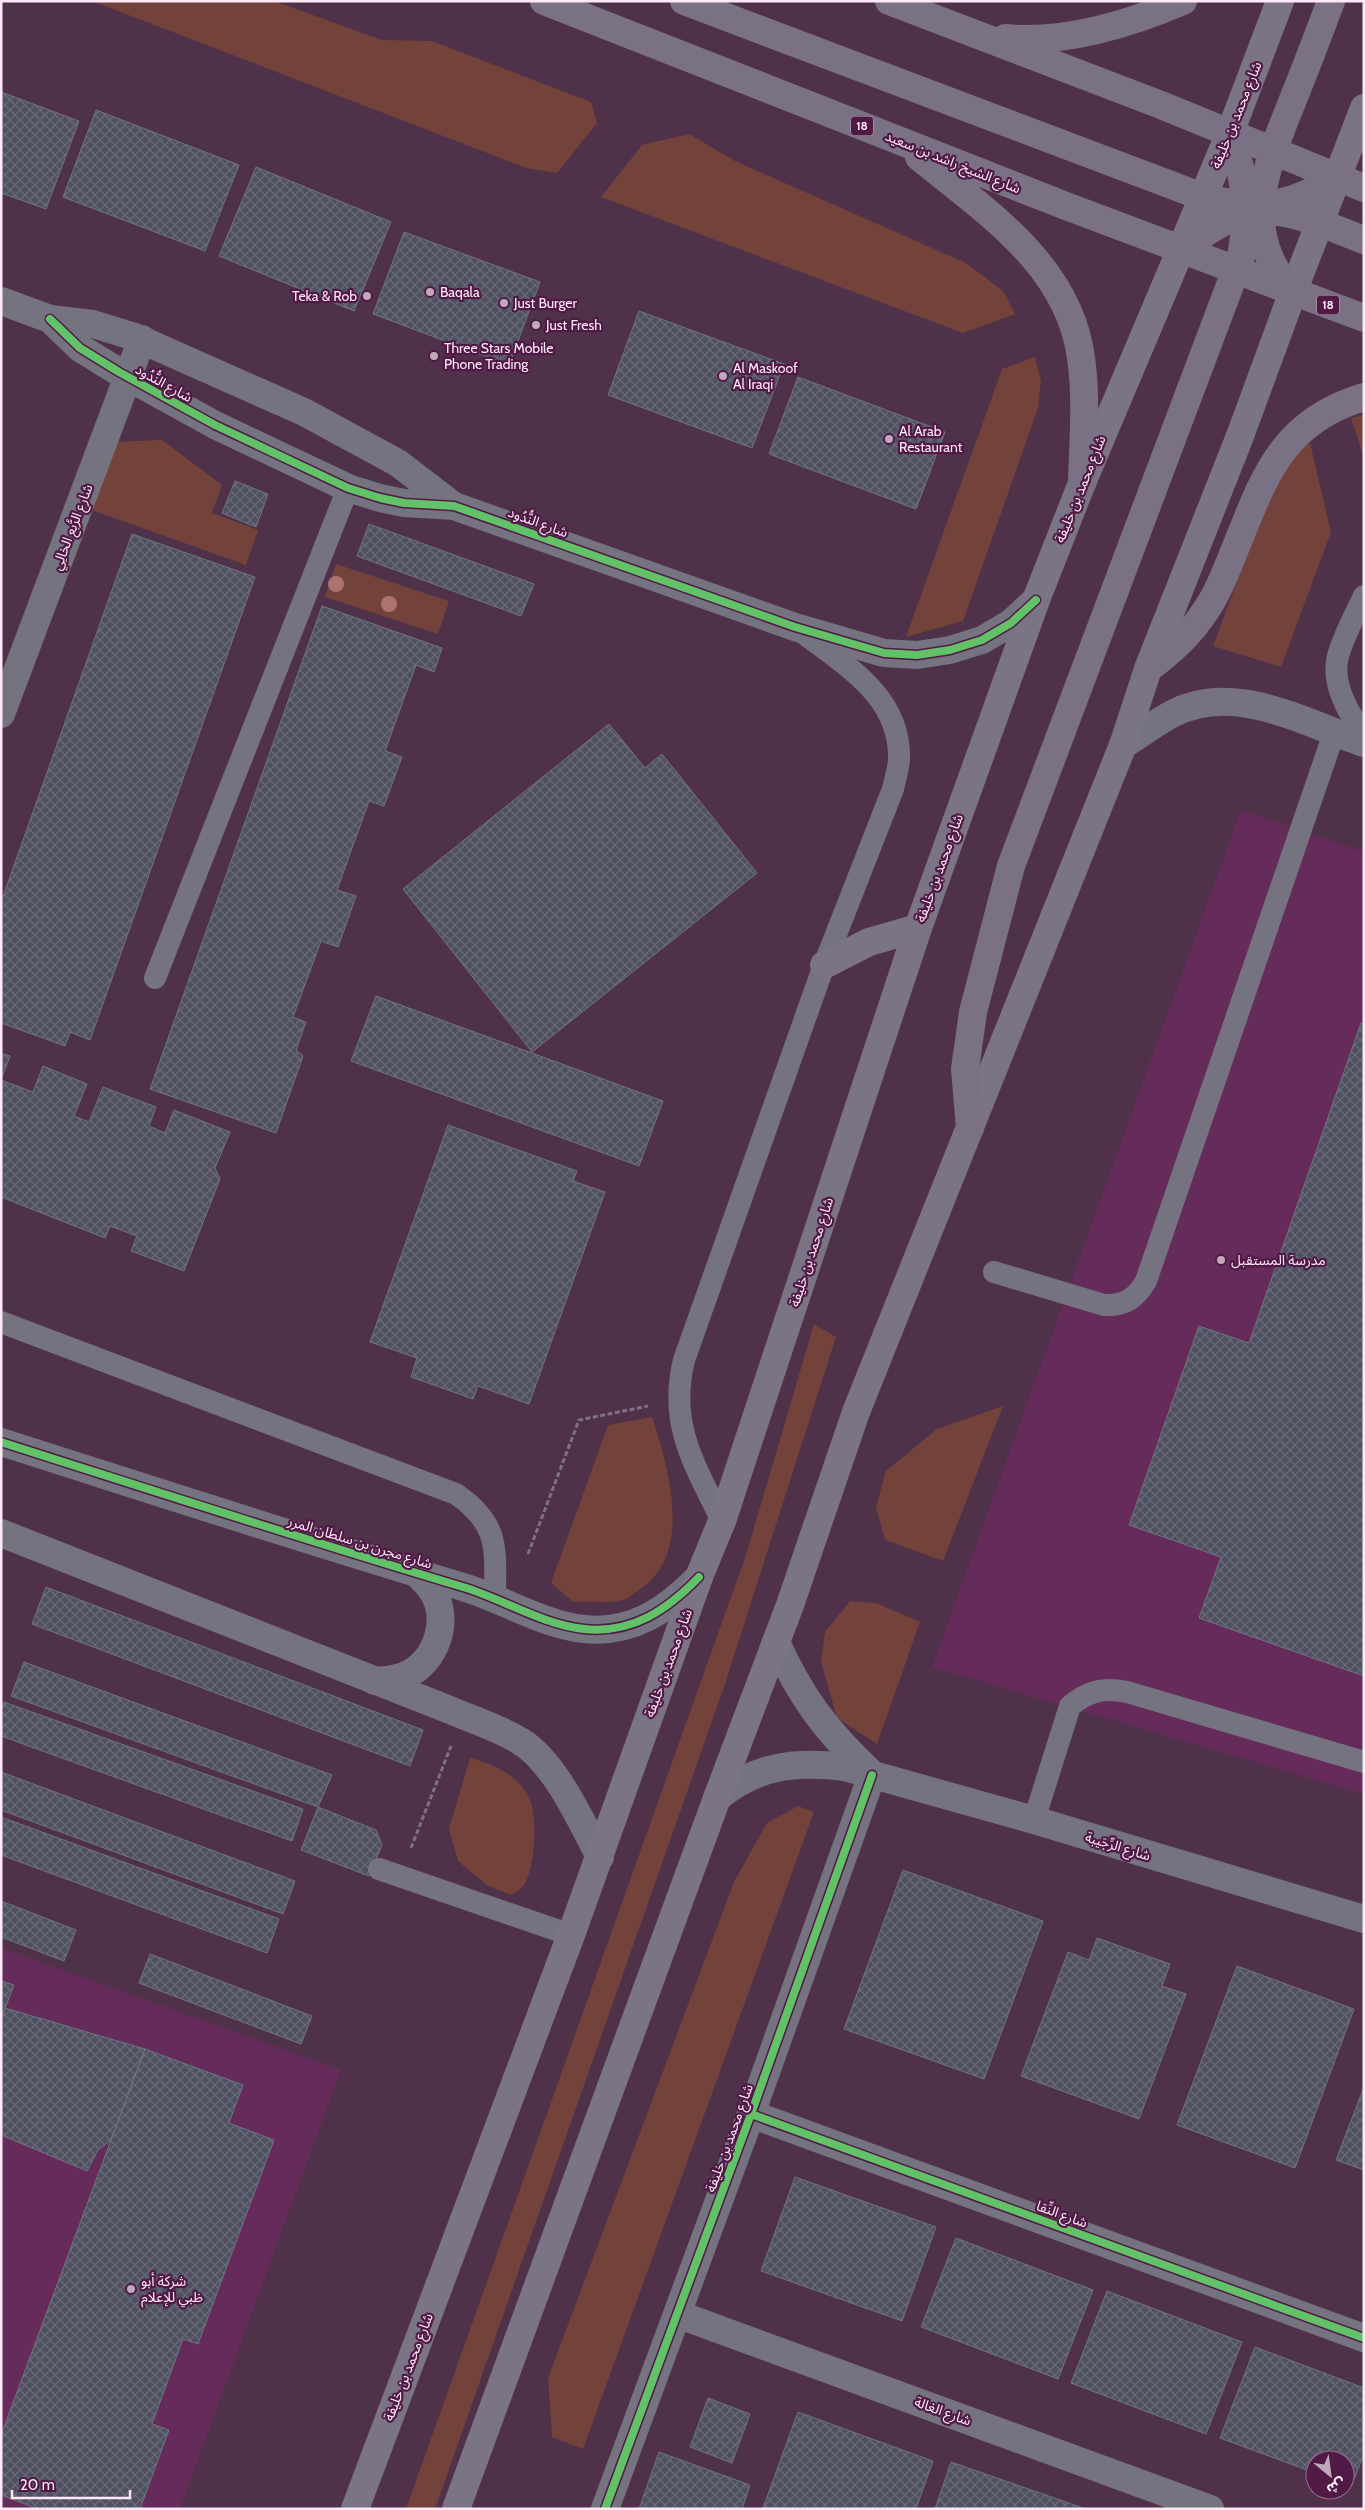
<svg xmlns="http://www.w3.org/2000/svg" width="1365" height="2510" font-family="Cabin,'Noto Sans Arabic',sans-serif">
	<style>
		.built { fill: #652b5a }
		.green { fill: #73433b }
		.building { fill: url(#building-cross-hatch); stroke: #6e7483 }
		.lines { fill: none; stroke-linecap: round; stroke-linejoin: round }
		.path { stroke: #7d7280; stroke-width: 3; stroke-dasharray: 5 2.5; stroke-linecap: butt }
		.lane { stroke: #767380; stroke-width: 22 }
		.street { stroke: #767380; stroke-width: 28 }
		.secondary { stroke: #7b7484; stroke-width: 28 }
		.primary { stroke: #7a7184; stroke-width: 28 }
		.cycleway-casing { stroke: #501946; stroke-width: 11 }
		.cycleway { stroke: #61c268; stroke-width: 8 }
		.tree { fill: #ae7271 }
		.poi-dot { fill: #c1a9bb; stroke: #501946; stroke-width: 2 }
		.labels { text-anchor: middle; stroke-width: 4.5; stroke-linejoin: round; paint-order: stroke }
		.shield { fill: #501946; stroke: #caabc3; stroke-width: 1 }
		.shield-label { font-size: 12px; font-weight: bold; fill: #fee9f8 }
		.street-label { font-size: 14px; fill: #fee9f8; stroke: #501946 }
		.poi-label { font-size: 14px; fill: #fee9f8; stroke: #501946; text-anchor: start }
	</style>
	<defs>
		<pattern id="building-cross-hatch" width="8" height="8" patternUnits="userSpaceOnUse" patternTransform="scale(1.25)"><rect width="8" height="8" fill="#4f5160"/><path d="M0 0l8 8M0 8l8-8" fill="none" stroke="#696a78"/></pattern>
	</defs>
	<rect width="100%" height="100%" fill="#4f3149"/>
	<path class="built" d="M1241,810L1364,852V1794L932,1667Z
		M1,1948L341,2070L180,2509H1Z"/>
	<path class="green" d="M92,1H274L382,40L432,41L591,102L597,123L557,173L526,168Z
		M689,134L735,161L966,263L1003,291L1015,314L963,333L601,197L642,145Z
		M1035,357L1041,381L1038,408L963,621L906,637L1002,369Z
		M1364,415V458L1351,418Z
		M162,440L222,485L212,513L258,530L246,565L89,509L113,442Z
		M1310,443L1331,532L1281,667L1213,646L1279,469L1297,446Z
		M336,564L449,601L438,634L325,597Z
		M814,1324L836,1337L725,1684L435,2509H406L746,1555Z
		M1003,1406L943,1561L885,1540L876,1507L886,1471L937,1429Z
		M652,1417C669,1469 694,1554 639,1590C634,1593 628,1599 623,1600C611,1604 587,1601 573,1602L551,1583L608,1425Z
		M850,1601L876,1603L920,1622L877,1744L837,1718L821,1662L825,1632Z
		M470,1758C493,1764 518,1774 529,1798C538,1815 535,1869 524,1885C521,1889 515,1892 511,1895L487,1885L458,1861L449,1829Z
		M798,1806L814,1812L583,2449L552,2437L548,2378L734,1882L767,1823Z"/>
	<path class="building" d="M1,92L79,121L46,209L1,193Z
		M96,110L239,165L205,251L63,197Z
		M256,167L391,222L354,311L219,256Z
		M404,232L540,282L509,365L373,314Z
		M639,311L784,364L752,448L608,395Z
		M798,377L945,432L916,509L769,454Z
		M235,481L268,494L256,527L222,513Z
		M369,524L534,584L521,616L357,556Z
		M132,534L255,577L90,1040L70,1032L65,1046L1,1023V902Z
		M322,606L442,648L434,672L416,665L385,751L402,757L384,806L369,801L337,890L356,896L338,947L321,941L293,1017L306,1022L296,1050L303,1056L276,1133L150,1089Z
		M609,724L645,768L662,754L757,873L532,1052L403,889Z
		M376,996L663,1101L639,1166L351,1061Z
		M1361,1023L1364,1024V1676L1199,1618L1221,1557L1129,1525L1199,1326L1249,1343Z
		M1,1053L10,1056L1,1080Z
		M43,1066L87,1084L74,1116L89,1122L103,1087L156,1107L149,1126L165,1133L174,1110L230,1132L215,1168L220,1179L184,1271L131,1251L137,1236L110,1226L105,1238L1,1197V1080L33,1092Z
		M448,1125L577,1171L573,1181L605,1192L529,1404L478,1386L473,1399L411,1377L417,1358L370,1342Z
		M46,1587L423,1730L410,1766L32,1624Z
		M24,1662L332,1775L318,1807L11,1696Z
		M4,1702L303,1809L292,1841L1,1736V1708Z
		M1,1772L295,1881L283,1914L1,1810Z
		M318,1807L376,1830L382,1845L369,1876L301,1850Z
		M1,1817L279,1919L267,1953L1,1855Z
		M903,1870L1043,1921L984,2079L844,2029Z
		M1,1901L76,1930L64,1961L1,1937Z
		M1097,1938L1170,1964L1162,1986L1186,1994L1139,2119L1021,2076L1068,1952L1089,1960Z
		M150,1954L312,2016L301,2044L139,1983Z
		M1237,1966L1354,2009L1295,2168L1177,2125Z
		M1,1981L14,1985L1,2019Z
		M5,2008L145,2049L111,2140L98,2150L87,2171L1,2135V2019Z
		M145,2049L243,2085L229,2123L274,2140L198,2344L183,2339L152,2424L169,2430L140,2509H38L1,2495V2435Z
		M1364,2087V2170L1336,2160Z
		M795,2177L936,2227L902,2321L761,2271Z
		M956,2238L1093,2290L1058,2379L921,2327Z
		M1107,2291L1242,2342L1206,2434L1071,2383Z
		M1255,2347L1364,2388V2454L1351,2487L1345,2485V2460H1315V2473L1220,2438Z
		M708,2398L750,2414L732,2463L690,2447Z
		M798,2412L933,2461L916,2509L763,2508Z
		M659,2452L750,2485L742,2509H639Z
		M951,2462L1086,2509H935Z"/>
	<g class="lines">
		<path class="path" d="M528,1554L579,1420L648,1406
			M411,1848L451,1746"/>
		<path class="lane" d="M1364,596C1355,615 1344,635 1338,656C1331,682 1348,714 1364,734
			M155,978L348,488
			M994,1272L1104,1305C1125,1306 1136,1298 1146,1281L1334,733
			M1,1322L456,1494C501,1525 495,1550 495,1599
			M722,1521C695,1465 668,1425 684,1360L824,965L893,789C895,779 899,768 899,758C900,696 846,666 802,632
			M1034,1820L1070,1706C1088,1691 1104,1687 1127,1692L1364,1762
			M379,1869L571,1935"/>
		<path class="street" d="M1,301L50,319L93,324L135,337L304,412L398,463L454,506
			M50,319L80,348L119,372L215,425L348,488L380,498L404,503L454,506L795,627L884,653L917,655L950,650L982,640L1011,623L1036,600
			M1,714L142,339
			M1123,745C1140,735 1155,723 1172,714C1235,681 1304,723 1364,743
			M1,1442C155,1491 308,1541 463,1587C503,1599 541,1624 584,1629C632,1634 667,1610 699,1577
			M1,1533L450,1710C473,1720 499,1728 520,1741C555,1762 581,1821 600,1857
			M776,1642C801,1698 827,1732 871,1773
			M375,1681C388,1680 401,1679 412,1672C439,1655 450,1616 431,1589C428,1584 422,1579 418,1574
			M717,1798C756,1765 796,1761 845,1767L1034,1820L1364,1919
			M751,2114L1364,2338
			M677,2314L1210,2509
			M605,2509L751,2114L872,1775"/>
		<path class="secondary" d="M824,965L869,942L918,928
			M355,2509L571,1935L699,1577L722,1521L918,928L1036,600L1082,483L1230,133L1280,1
			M456,2509L717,1798L790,1605L856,1412L1123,745L1148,669L1240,436L1293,292L1364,108"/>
		<path class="primary" d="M544,1L1066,206L1364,318
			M684,1L1203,197C1258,211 1289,208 1337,177
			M889,1L1161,105L1364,188
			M1005,38C1063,44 1130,24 1183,1
			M919,157C986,212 1069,265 1081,358C1087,399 1083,442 1082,483
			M1180,249C1197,239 1212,227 1230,219C1275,198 1322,225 1364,240
			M1293,292C1235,232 1268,163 1294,97C1307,65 1319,33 1331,1
			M1148,669C1170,652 1191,634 1206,610C1217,595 1224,576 1231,559C1262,484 1277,423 1364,397
			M970,1128L965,1069L973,1012L1011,866L1241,256C1250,209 1245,178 1230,133"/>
		<g class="cycleway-casing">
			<path id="cycleway" d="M50,319L80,348L119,372L215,425L348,488L380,498L404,503L454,506L795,627L884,653L917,655L950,650L982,640L1011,623L1036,600
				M1,1442C155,1491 308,1541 463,1587C503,1599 541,1624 584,1629C632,1634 667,1610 699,1577
				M751,2114L1364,2338
				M605,2509L751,2114L872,1775"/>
		</g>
		<use href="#cycleway" class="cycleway"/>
	</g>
	<g class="tree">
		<circle cx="336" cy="584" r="8"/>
		<circle cx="389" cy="604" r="8"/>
	</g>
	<g class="poi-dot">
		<circle cx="430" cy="292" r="5"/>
		<circle cx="367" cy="296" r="5"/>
		<circle cx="504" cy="303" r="5"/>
		<circle cx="536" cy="325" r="5"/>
		<circle cx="434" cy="356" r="5"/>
		<circle cx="723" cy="376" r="5"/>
		<circle cx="889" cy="439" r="5"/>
		<circle cx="1221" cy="1260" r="5"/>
		<circle cx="131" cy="2289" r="5"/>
	</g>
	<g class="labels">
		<g class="shield">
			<rect x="851" y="116.5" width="22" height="19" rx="4"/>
			<rect x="1317" y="295.5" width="22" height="19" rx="4"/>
		</g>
		<g class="shield-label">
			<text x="862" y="130">18</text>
			<text x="1328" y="309">18</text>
		</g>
		<g class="street-label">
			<text transform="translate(1236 115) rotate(-68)" y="5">شارع محمد بن خليفة</text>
			<text transform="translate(953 162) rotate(22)" y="5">شارع الشيخ راشد بن سعيد</text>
			<text transform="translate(164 383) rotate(29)" y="5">شارع النُّدُود</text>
			<text transform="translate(1080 489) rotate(-68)" y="5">شارع محمد بن خليفة</text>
			<text transform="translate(538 522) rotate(20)" y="5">شارع النُّدُود</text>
			<text transform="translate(72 527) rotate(-69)" y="5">شارع الرُّبع الخالِي</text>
			<text transform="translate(939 868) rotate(-70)" y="5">شارع محمد بن خليفة</text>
			<text transform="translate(811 1252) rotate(-72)" y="5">شارع محمد بن خليفة</text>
			<text transform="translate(360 1542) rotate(17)" y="5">شارع مجرن بن سلطان المرر</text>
			<text transform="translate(668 1663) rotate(-70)" y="5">شارع محمد بن خليفة</text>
			<text transform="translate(1118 1846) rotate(17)" y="5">شارع الرِّجَيبة</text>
			<text transform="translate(729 2138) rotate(-70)" y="5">شارع محمد بن خليفة</text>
			<text transform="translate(1062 2214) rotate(20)" y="5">شارع النِّقا</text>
			<text transform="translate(408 2367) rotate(-69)" y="5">شارع محمد بن خليفة</text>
			<text transform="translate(943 2411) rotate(20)" y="5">شارع الغالة</text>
		</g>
		<g class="poi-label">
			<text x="440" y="297">Baqala</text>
			<text x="357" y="301" text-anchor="end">Teka &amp; Rob</text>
			<text x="514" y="308">Just Burger</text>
			<text x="546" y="330">Just Fresh</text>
			<text x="444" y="353">Three Stars Mobile<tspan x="444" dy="16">Phone Trading</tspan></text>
			<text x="733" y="373">Al Maskoof<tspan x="733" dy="16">Al Iraqi</tspan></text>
			<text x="899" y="436">Al Arab<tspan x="899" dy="16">Restaurant</tspan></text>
			<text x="1231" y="1265">مدرسة المستقبل</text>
			<text x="141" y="2286">شركة أبو<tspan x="141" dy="16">ظبي للإعلام</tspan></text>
		</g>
	</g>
	<rect width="1365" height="2510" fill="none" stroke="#fee9f8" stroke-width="5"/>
	<g transform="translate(1330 2475) rotate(151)"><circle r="24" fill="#501946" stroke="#966c8d"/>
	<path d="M0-4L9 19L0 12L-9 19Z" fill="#c1a9bb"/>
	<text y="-8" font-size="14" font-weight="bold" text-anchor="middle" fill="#fee9f8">ش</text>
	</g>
	<path d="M12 2490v8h118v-8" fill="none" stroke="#fee9f8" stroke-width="2.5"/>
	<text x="20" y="2490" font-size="15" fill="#fee9f8" stroke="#501946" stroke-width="4" paint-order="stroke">20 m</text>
</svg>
